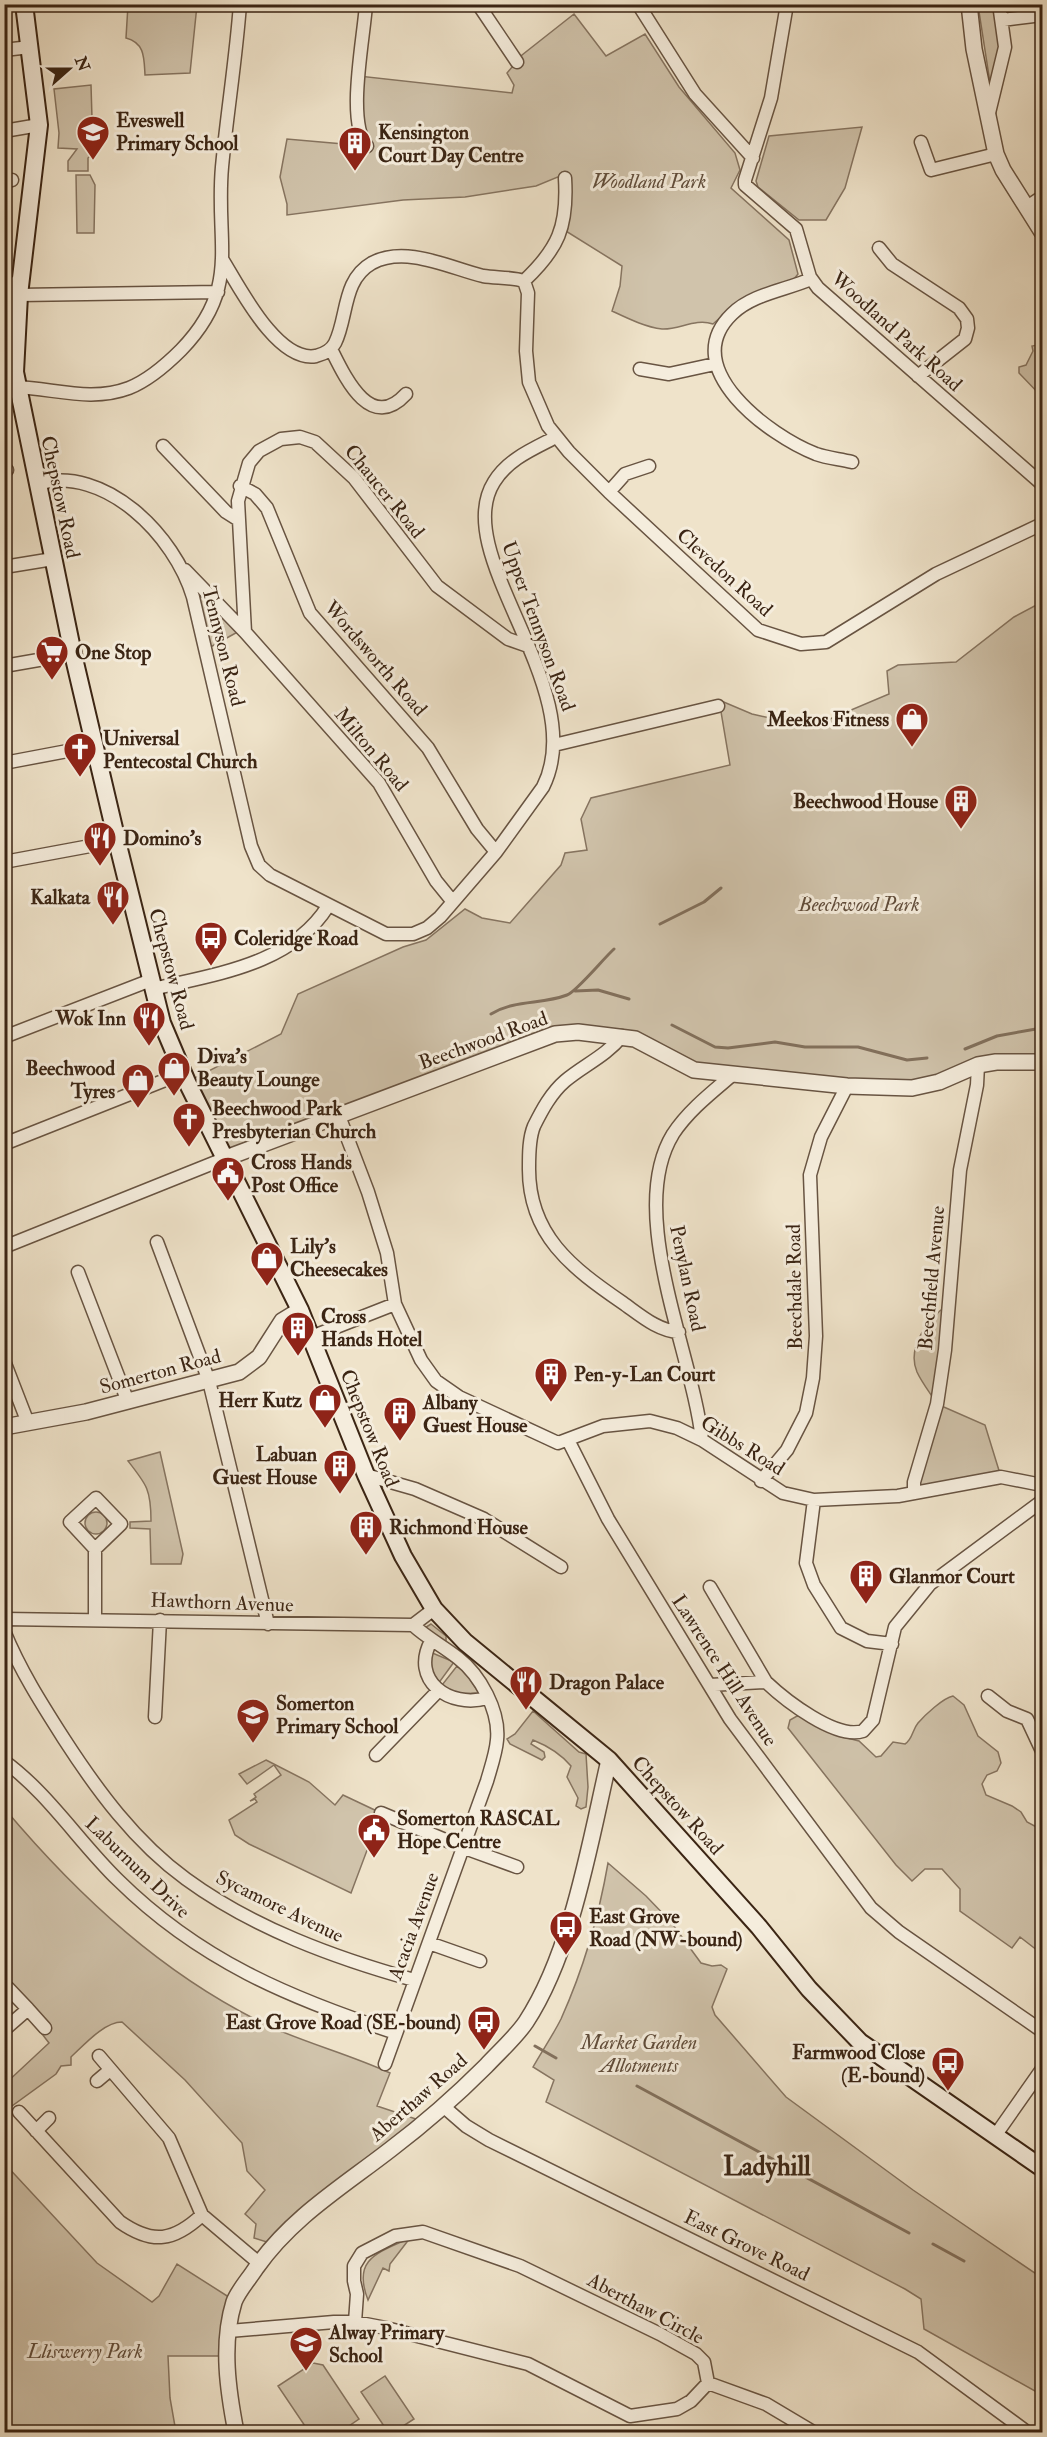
<svg xmlns="http://www.w3.org/2000/svg" width="1047" height="2437" font-family="'IM FELL Double Pica',serif">
	<style>
		.green { fill: #d0c3ab; stroke: #867460; stroke-width: 1.5 }
		.lines { fill: none; stroke-linecap: round; stroke-linejoin: round }
		.stream { stroke: #82705c; stroke-width: 3 }
		.minor-casing { stroke: #685442; stroke-width: 15 }
		.tertiary-casing { stroke: #685442; stroke-width: 18 }
		.secondary-casing { stroke: #3b2514; stroke-width: 20 }
		.minor { stroke: #f5eddd; stroke-width: 12 }
		.tertiary { stroke: #f5eddd; stroke-width: 15 }
		.secondary { stroke: #f5eddd; stroke-width: 16 }
		.labels { text-anchor: middle; stroke-width: 6; stroke-linejoin: round; paint-order: stroke }
		.poi-label { font-size: 20px; font-weight: bold; fill: #3b2514; stroke: #f5eddd; text-anchor: start }
		.park-label { font-size: 20px; font-style: italic; fill: #604c3a; stroke: #f5eddd }
		.street-label { font-size: 20px; fill: #3b2514; stroke: #f5eddd }
		.district-label { font-size: 26px; font-weight: bold; fill: #3b2514; stroke: #f5eddd }
	</style>
	<rect width="100%" height="100%" fill="#efe3ca"/>
	<filter id="stains"><feTurbulence type="fractalNoise" baseFrequency=".00333" numOctaves="4"/><feColorMatrix values="0 0 0 0 .2 0 0 0 0 .09 0 0 0 0 .02 0 0 0 .5 -.17"/></filter>
	<radialGradient id="worn" r=".72"><stop offset=".6" stop-color="#630" stop-opacity="0"/><stop offset="1" stop-color="#630" stop-opacity=".3"/></radialGradient>
	<path class="green" d="M128,5H197L190,73L145,75C144,58 145,43 126,38Z
		M978,5H995L1001,47L991,89Z
		M574,14L606,56L645,34L679,87L735,153L740,170L731,188L789,240L798,274L794,279L739,301L713,324C695,318 679,330 662,329C645,327 627,318 612,311L620,286L622,266L561,228L560,176L536,186L465,197L403,200L287,215V204L280,177L287,139L367,146L361,138L359,76L512,93L514,85L507,73L522,55Z
		M91,85L92,118L79,139L97,121L98,149L88,158V171H68V161L77,149L58,148L59,133L54,89Z
		M862,127L845,188L826,220H799L758,187L756,181L769,136Z
		M76,175H90L95,185L94,233H77Z
		M1038,345L1042,347V397L1019,373V367L1026,365L1033,351L1032,346Z
		M193,577L243,629L205,650Z
		M1042,602V1062H1015L939,1082L731,1076L647,1044L578,1032L226,1158L187,1082L281,1034L298,994L403,947L426,940L465,909L482,918L510,923L561,865L565,853L587,850L581,819L591,798L730,765L719,700L752,714L811,727L889,694L887,671L898,665L956,662L1014,617Z
		M948,1304L937,1404L985,1425L1001,1477L914,1493L937,1404C931,1394 922,1383 917,1372C906,1346 929,1319 948,1304Z
		M160,1452L183,1554L181,1564H151L150,1529L130,1528V1522L151,1521C151,1490 147,1485 128,1461Z
		M85 1523a11 11 0 1 1 22 0a11 11 0 1 1-22 0Z
		M431,1624L446,1636V1641L437,1640L423,1629Z
		M430,1652L454,1662L438,1684L432,1674Z
		M457,1666L466,1673L479,1693L455,1694L442,1685Z
		M953,1696L964,1705L978,1736L998,1752L1001,1763L997,1771L987,1775L982,1784L986,1795L1012,1806L1021,1812L1027,1822L1042,1830V1954L1020,1937L1012,1948L960,1911V1889L942,1869H925L912,1881L896,1865L788,1728L790,1720L797,1716L808,1718L836,1735L859,1741L876,1757L881,1756L893,1742L905,1744C913,1739 912,1730 918,1723C925,1715 943,1698 953,1696Z
		M533,1711L579,1752L586,1754L588,1787L586,1807L581,1809L576,1806L578,1798L567,1777L571,1766C560,1753 548,1746 533,1740L531,1744L544,1752L545,1757L542,1760L510,1744L507,1739L515,1734Z
		M266,1760L309,1782L335,1805L343,1795L381,1813L351,1893L249,1844L235,1835L229,1820L257,1802L255,1799L250,1801L256,1797L254,1794L281,1775L274,1765L247,1784L239,1774Z
		M4,1808C79,1897 165,1977 271,2027C309,2044 351,2055 390,2073L377,2106L425,2122L273,2244L254,2238L256,2224L245,2214L265,2190L247,2171L242,2143L185,2080L122,2022C104,2022 84,2045 71,2057V2065L61,2066L56,2074L5,2111V2084L49,2043L42,2034L45,2028L5,1990Z
		M608,1863L646,1896L671,1922L701,1963L712,1966L721,1965L727,1969L712,2007L715,2015L786,2097L913,2190L1042,2278V2395L924,2329L921,2299L905,2289L546,2102L554,2080L533,2067C542,2051 553,2035 561,2019C583,1970 599,1915 608,1863Z
		M4,2163L97,2263L152,2302L159,2296L177,2264L235,2301L228,2356H168L170,2398L176,2432H5Z
		M410,2238L390,2264L389,2271L383,2268L368,2300C352,2259 377,2253 410,2238Z
		M313,2363L323,2365L359,2419L340,2432H309L278,2386Z
		M385,2376L414,2419L394,2432H388L361,2392Z"/>
	<g class="lines">
		<path class="stream" d="M660,924L704,902L721,888
			M575,991L598,990L629,999
			M491,1014C516,999 541,1005 567,995C576,992 603,959 614,949
			M672,1025L715,1047L728,1048L775,1042L805,1047H858L907,1060L927,1058
			M965,1049L997,1036L1036,1029
			M535,2046L556,2058
			M637,2086L909,2233
			M933,2244L964,2261"/>
		<g class="minor-casing">
			<path id="minor" d="M366,4C364,38 346,122 367,146
				M478,4L517,62
				M638,4L695,94L753,158
				M787,4L771,98L745,180V185L796,229L810,277L818,288L1042,484
				M1002,20L1042,15
				M4,50L30,47
				M988,117L1005,47L999,4
				M4,131L39,125
				M921,142L931,170L996,154
				M4,181L12,180
				M1027,207L1042,197
				M879,248L892,264L959,308L967,319L968,328L965,339L918,376
				M222,259C239,286 277,363 316,356C324,354 331,351 335,343C348,317 342,280 372,263C406,245 450,268 483,276C496,278 512,277 524,281
				M811,279C786,290 752,294 732,314C676,368 770,436 816,454C827,458 840,459 852,462
				M4,281L20,286
				M524,281L528,293L526,351L529,382L548,426L569,452L609,492L758,630L801,644L826,642L936,574L1042,524
				M524,281C558,249 568,227 565,178
				M19,295L218,292
				M331,349C345,377 370,433 406,394
				M640,369L669,374L715,364
				M17,387C56,389 92,402 129,388C149,380 166,365 181,350C242,287 215,244 222,167C227,113 236,59 240,4
				M163,446L226,512L237,519
				M4,470H7
				M37,484C105,464 175,536 193,597L251,846L259,865L270,875L386,934H413L427,928L440,917L496,852L543,787C592,690 448,555 494,482C508,459 533,449 556,437
				M240,486L255,494L267,508L310,613L428,748L477,829L496,852
				M609,492L625,474L649,466
				M4,567L53,559
				M185,570L245,632
				M4,666L73,654
				M554,745L718,706
				M4,763L94,746
				M4,862L117,841
				M453,902L436,881L379,783L245,632L238,501L249,463L259,451L281,439L300,437L315,442L354,478L437,586L508,639L528,646
				M153,989C215,974 291,965 328,906
				M622,1036C606,1056 584,1065 565,1081C551,1093 542,1110 534,1126C529,1138 529,1154 529,1167C528,1235 572,1268 623,1303C640,1315 658,1331 679,1332
				M4,1037L151,980
				M339,1116L368,1192L387,1253L395,1304L421,1360L436,1381L459,1397L558,1443L603,1426L650,1421L677,1428L702,1440L783,1493L814,1500L898,1496L1001,1477L1042,1485
				M4,1144L183,1073
				M157,1242L209,1381L268,1624
				M4,1247L226,1158
				M78,1272L128,1402
				M311,1337L395,1304
				M4,1361L28,1423
				M568,1440L608,1519L730,1719L871,1908L899,1932L1042,2031
				M702,1440C693,1354 625,1212 673,1134C688,1111 711,1093 731,1076
				M366,1475L415,1489L484,1519L561,1567
				M761,1481L787,1450L806,1413L813,1378L816,1336L810,1175L821,1137L847,1086
				M914,1493V1482L937,1404L945,1350L960,1170L977,1085L978,1065
				M814,1500L806,1563L814,1585L841,1628L867,1641L892,1644
				M710,1587L766,1682
				M95,1618V1549L70,1522L96,1498L121,1524L95,1549
				M4,1619L413,1625L434,1609
				M4,1631C20,1670 41,1703 64,1739C97,1790 135,1842 186,1879C253,1928 335,1958 414,1980
				M431,1641C410,1680 449,1709 487,1698
				M710,1685L766,1682C785,1700 836,1740 863,1731L873,1720L895,1627L930,1584L1042,1501
				M988,1696L1007,1711L1027,1719L1042,1751
				M155,1717L160,1620
				M376,1755L438,1691
				M4,1761C48,1793 79,1842 118,1880C199,1960 289,1998 396,2033
				M381,1813L462,1847L517,1867
				M429,1943L480,1961
				M8,1988L28,2009
				M4,2030L28,2009L45,2028
				M99,2056L169,2138L202,2215L260,2264
				M385,2064L487,1781C491,1767 496,1753 497,1740C500,1711 480,1675 458,1658C443,1646 427,1638 413,1625
				M97,2081L110,2070
				M443,2106L466,2126L489,2140L918,2352L1027,2432
				M19,2112L120,2222C153,2245 174,2241 202,2215
				M36,2131L49,2118
				M995,2136L1042,2069
				M229,2331L334,2322H355L386,2328L528,2364L630,2416L677,2409L691,2401L708,2383L704,2362L696,2354L660,2334L520,2266L423,2232L395,2236L362,2253L354,2266V2281L357,2294L355,2322
				M708,2383L766,2404L813,2432"/>
		</g>
		<g class="tertiary-casing">
			<path id="tertiary" d="M969,4L974,49L996,154L1003,170L1042,232
				M226,1158L555,1034L578,1032L635,1039L694,1070L847,1086L912,1088L939,1082L978,1065L996,1062H1042
				M4,1427L86,1412L239,1372L259,1357L282,1321L300,1310
				M236,2432C228,2391 221,2344 234,2302C238,2291 249,2279 256,2268C292,2217 342,2187 391,2149C424,2124 457,2095 486,2066C499,2052 515,2038 526,2022C572,1952 590,1842 609,1760"/>
		</g>
		<g class="secondary-casing">
			<path id="secondary" d="M24,4L39,125L19,295L15,372L73,654L117,841L162,1023L187,1082L300,1310L366,1475L403,1556L434,1609L465,1642L609,1760L759,1927L809,1989L860,2042L1042,2168"/>
		</g>
		<use href="#minor" class="minor"/>
		<use href="#tertiary" class="tertiary"/>
		<use href="#secondary" class="secondary"/>
	</g>
	<defs>
		<g id="school-pin" transform="scale(1.725)"><path d="M0 17L-7.5 6A9.5 9.5 0 1 1 7.5 6Z" fill="#8f2418" stroke="#f5eddd"/><path d="M0-5L7-2L0 1L-7-2ZM-4 1L0 2.5L4 1V4Q0 6-4 4Z" fill="#fff"/></g>
		<g id="building-pin" transform="scale(1.725)"><path d="M0 17L-7.5 6A9.5 9.5 0 1 1 7.5 6Z" fill="#8f2418" stroke="#f5eddd"/><path d="M-4-6H4V6H1V3H-1V6H-4ZM-2.5-4.3h1.7v1.8h-1.7ZM.8-4.3h1.7v1.8H.8ZM-2.5-1h1.7V.8h-1.7ZM.8-1h1.7V.8H.8Z" fill="#fff"/></g>
		<g id="supermarket-pin" transform="scale(1.725)"><path d="M0 17L-7.5 6A9.5 9.5 0 1 1 7.5 6Z" fill="#8f2418" stroke="#f5eddd"/><path d="M-6-5.5h2.5l.6 2H6L4.5 2H-2.5L-4.4-4H-6ZM-1.5 3.2a1.3 1.3 0 1 0 .1 0ZM3 3.2a1.3 1.3 0 1 0 .1 0Z" fill="#fff"/></g>
		<g id="shop-pin" transform="scale(1.725)"><path d="M0 17L-7.5 6A9.5 9.5 0 1 1 7.5 6Z" fill="#8f2418" stroke="#f5eddd"/><path d="M-5-2.5h2.3a2.7 3.5 0 0 1 5.4 0H5L5.5 6h-11ZM-1.5-2.5h3a1.5 2.3 0 0 0-3 0Z" fill="#fff"/></g>
		<g id="church-pin" transform="scale(1.725)"><path d="M0 17L-7.5 6A9.5 9.5 0 1 1 7.5 6Z" fill="#8f2418" stroke="#f5eddd"/><path d="M-1.2-6h2.4v3.5h3.3v2.4h-3.3V6h-2.4V-.1h-3.3v-2.4h3.3Z" fill="#fff"/></g>
		<g id="restaurant-pin" transform="scale(1.725)"><path d="M0 17L-7.5 6A9.5 9.5 0 1 1 7.5 6Z" fill="#8f2418" stroke="#f5eddd"/><path d="M-5-6h1v4h1v-4h1v4h1v-4h1v5L-1.5 .5V6h-2V.5L-5-1ZM5-6V6H3V1.5H1.5Q1.5-4 5-6Z" fill="#fff"/></g>
		<g id="bus-pin" transform="scale(1.725)"><path d="M0 17L-7.5 6A9.5 9.5 0 1 1 7.5 6Z" fill="#8f2418" stroke="#f5eddd"/><path d="M-5-6H5V4H4V6H2V4H-2V6H-4V4H-5ZM-3.5-4V0h7V-4ZM-3.5 1.2v1.5H-2V1.2ZM2 1.2v1.5H3.5V1.2Z" fill="#fff"/></g>
		<g id="civic-pin" transform="scale(1.725)"><path d="M0 17L-7.5 6A9.5 9.5 0 1 1 7.5 6Z" fill="#8f2418" stroke="#f5eddd"/><path d="M-.6-6.5H3V-4.5H.6V-3L4-1V1h2V6H-6V1h2V-1L-.6-3ZM-1.2 2.5V6h2.4V2.5Z" fill="#fff"/></g>
	</defs>
	<g fill-rule="evenodd">
		<use href="#school-pin" x="93" y="132"/>
		<use href="#building-pin" x="355" y="143"/>
		<use href="#supermarket-pin" x="52" y="652"/>
		<use href="#shop-pin" x="912" y="719"/>
		<use href="#church-pin" x="80" y="749"/>
		<use href="#building-pin" x="961" y="801"/>
		<use href="#restaurant-pin" x="100" y="838"/>
		<use href="#restaurant-pin" x="113" y="897"/>
		<use href="#bus-pin" x="211" y="938"/>
		<use href="#restaurant-pin" x="149" y="1018"/>
		<use href="#shop-pin" x="174" y="1068"/>
		<use href="#shop-pin" x="138" y="1080"/>
		<use href="#church-pin" x="189" y="1119"/>
		<use href="#civic-pin" x="228" y="1173"/>
		<use href="#shop-pin" x="267" y="1258"/>
		<use href="#building-pin" x="298" y="1328"/>
		<use href="#building-pin" x="551" y="1374"/>
		<use href="#shop-pin" x="325" y="1400"/>
		<use href="#building-pin" x="400" y="1413"/>
		<use href="#building-pin" x="340" y="1466"/>
		<use href="#building-pin" x="366" y="1527"/>
		<use href="#building-pin" x="866" y="1576"/>
		<use href="#restaurant-pin" x="526" y="1682"/>
		<use href="#school-pin" x="253" y="1715"/>
		<use href="#civic-pin" x="374" y="1830"/>
		<use href="#bus-pin" x="566" y="1927"/>
		<use href="#bus-pin" x="484" y="2022"/>
		<use href="#bus-pin" x="948" y="2063"/>
		<use href="#school-pin" x="306" y="2343"/>
	</g>
	<g class="labels">
		<g class="poi-label">
			<text x="116" y="127">Eveswell<tspan x="116" dy="23">Primary School</tspan></text>
			<text x="378" y="139">Kensington<tspan x="378" dy="23">Court Day Centre</tspan></text>
			<text x="75" y="659">One Stop</text>
			<text x="889" y="726" text-anchor="end">Meekos Fitness</text>
			<text x="103" y="745">Universal<tspan x="103" dy="23">Pentecostal Church</tspan></text>
			<text x="938" y="808" text-anchor="end">Beechwood House</text>
			<text x="123" y="845">Domino's</text>
			<text x="90" y="904" text-anchor="end">Kalkata</text>
			<text x="234" y="945">Coleridge Road</text>
			<text x="126" y="1025" text-anchor="end">Wok Inn</text>
			<text x="197" y="1063">Diva's<tspan x="197" dy="23">Beauty Lounge</tspan></text>
			<text x="115" y="1075" text-anchor="end">Beechwood<tspan x="115" dy="23">Tyres</tspan></text>
			<text x="212" y="1115">Beechwood Park<tspan x="212" dy="23">Presbyterian Church</tspan></text>
			<text x="251" y="1169">Cross Hands<tspan x="251" dy="23">Post Office</tspan></text>
			<text x="290" y="1253">Lily's<tspan x="290" dy="23">Cheesecakes</tspan></text>
			<text x="321" y="1323">Cross<tspan x="321" dy="23">Hands Hotel</tspan></text>
			<text x="574" y="1381">Pen-y-Lan Court</text>
			<text x="302" y="1407" text-anchor="end">Herr Kutz</text>
			<text x="423" y="1409">Albany<tspan x="423" dy="23">Guest House</tspan></text>
			<text x="317" y="1461" text-anchor="end">Labuan<tspan x="317" dy="23">Guest House</tspan></text>
			<text x="389" y="1534">Richmond House</text>
			<text x="889" y="1583">Glanmor Court</text>
			<text x="549" y="1689">Dragon Palace</text>
			<text x="276" y="1710">Somerton<tspan x="276" dy="23">Primary School</tspan></text>
			<text x="397" y="1825">Somerton RASCAL<tspan x="397" dy="23">Hope Centre</tspan></text>
			<text x="589" y="1923">East Grove<tspan x="589" dy="23">Road (NW-bound)</tspan></text>
			<text x="461" y="2029" text-anchor="end">East Grove Road (SE-bound)</text>
			<text x="925" y="2059" text-anchor="end">Farmwood Close<tspan x="925" dy="23">(E-bound)</tspan></text>
			<text x="329" y="2339">Alway Primary<tspan x="329" dy="23">School</tspan></text>
		</g>
		<g class="park-label">
			<text x="649" y="188">Woodland Park</text>
			<text x="859" y="911">Beechwood Park</text>
			<text x="639" y="2049">Market Garden<tspan x="639" dy="23">Allotments</tspan></text>
			<text x="85" y="2358">Lliswerry Park</text>
		</g>
		<g class="street-label">
			<text transform="translate(897 331) rotate(42)" y="7">Woodland Park Road</text>
			<text transform="translate(385 491) rotate(51)" y="7">Chaucer Road</text>
			<text transform="translate(61 497) rotate(78)" y="7">Chepstow Road</text>
			<text transform="translate(725 572) rotate(42)" y="7">Clevedon Road</text>
			<text transform="translate(539 626) rotate(70)" y="7">Upper Tennyson Road</text>
			<text transform="translate(224 646) rotate(76)" y="7">Tennyson Road</text>
			<text transform="translate(376 658) rotate(49)" y="7">Wordsworth Road</text>
			<text transform="translate(372 749) rotate(50)" y="7">Milton Road</text>
			<text transform="translate(172 969) rotate(75)" y="7">Chepstow Road</text>
			<text transform="translate(483 1040) rotate(-20)" y="7">Beechwood Road</text>
			<text transform="translate(688 1278) rotate(78)" y="7">Penylan Road</text>
			<text transform="translate(931 1278) rotate(-85)" y="7">Beechfield Avenue</text>
			<text transform="translate(794 1287) rotate(-91)" y="7">Beechdale Road</text>
			<text transform="translate(160 1371) rotate(-15)" y="7">Somerton Road</text>
			<text transform="translate(370 1428) rotate(68)" y="7">Chepstow Road</text>
			<text transform="translate(743 1445) rotate(32)" y="7">Gibbs Road</text>
			<text transform="translate(222 1602) rotate(2)" y="7">Hawthorn Avenue</text>
			<text transform="translate(725 1670) rotate(57)" y="7">Lawrence Hill Avenue</text>
			<text transform="translate(678 1805) rotate(48)" y="7">Chepstow Road</text>
			<text transform="translate(138 1867) rotate(44)" y="7">Laburnum Drive</text>
			<text transform="translate(280 1906) rotate(26)" y="7">Sycamore Avenue</text>
			<text transform="translate(413 1926) rotate(-70)" y="7">Acacia Avenue</text>
			<text transform="translate(418 2097) rotate(-41)" y="7">Aberthaw Road</text>
			<text transform="translate(747 2245) rotate(26)" y="7">East Grove Road</text>
			<text transform="translate(646 2308) rotate(28)" y="7">Aberthaw Circle</text>
		</g>
		<g class="district-label">
			<text x="767" y="2175">Ladyhill</text>
		</g>
	</g>
	<rect width="1047" height="2437" fill="none" stroke="#efe3ca" stroke-width="24"/>
	<rect x="6" y="6" width="1035" height="2425" fill="none" stroke="#3b2514" stroke-width="3"/>
	<rect x="12" y="12" width="1023" height="2413" fill="none" stroke="#3b2514" stroke-width="1.5"/>
	<g transform="translate(69 69) rotate(69)" stroke="#f5eddd" stroke-width="4.5" paint-order="stroke">
	<path d="M0-4.5L10 22L0 15L-10 22Z" fill="#3b2514"/>
	<text y="-9" font-size="16" font-weight="bold" text-anchor="middle" fill="#3b2514">N</text>
	</g>
	<rect width="100%" height="100%" filter="url(#stains)"/>
	<rect width="100%" height="100%" fill="url(#worn)"/>
</svg>
